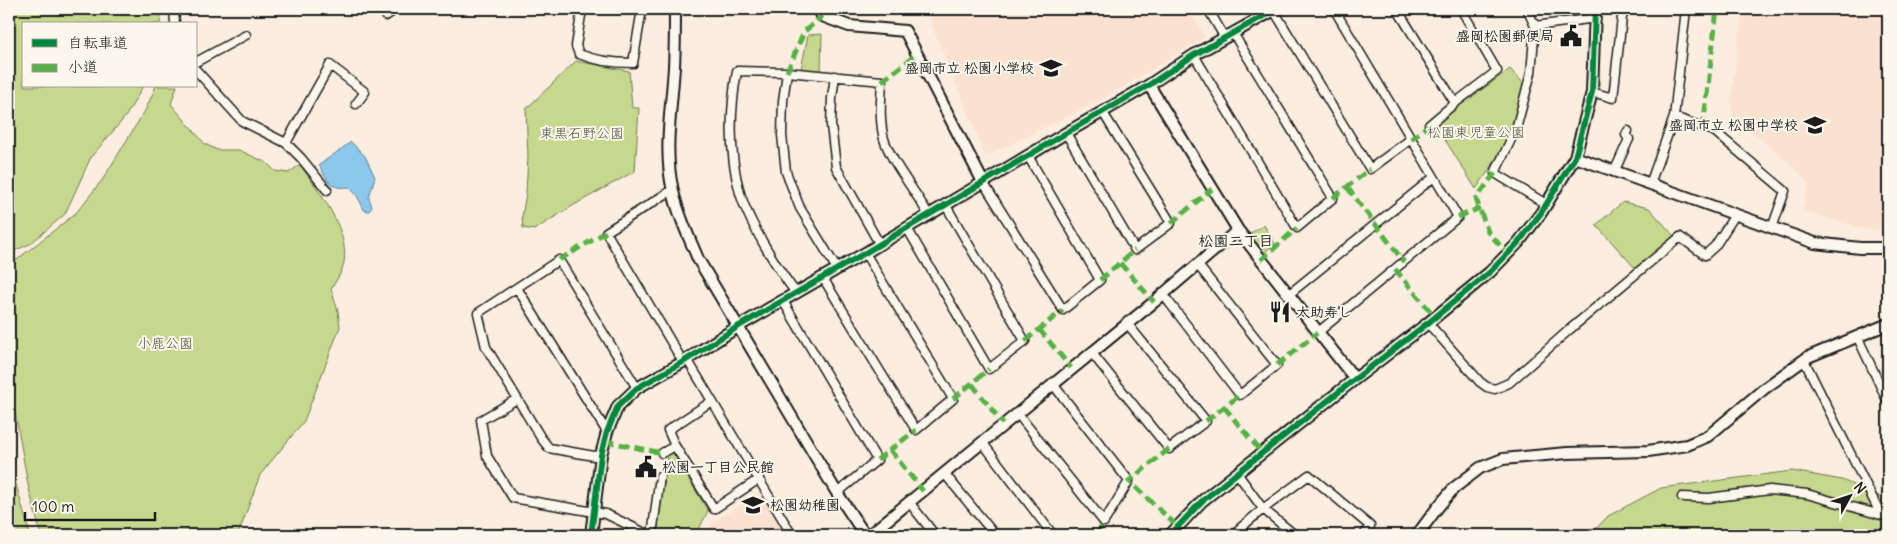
<svg xmlns="http://www.w3.org/2000/svg" width="1897" height="544" font-family="Delius,'Klee One',sans-serif">
	<style>
		.built { fill: #fbe1d0 }
		.green { fill: #c5d88d; stroke: #707a54 }
		.water { fill: #8cc7ec; stroke: #5f8399 }
		.lines { fill: none; stroke-linecap: round; stroke-linejoin: round }
		.minor-casing { stroke: #1c1c1c; stroke-width: 11 }
		.tertiary-casing { stroke: #1c1c1c; stroke-width: 14 }
		.minor { stroke: #fbf7ec; stroke-width: 8 }
		.tertiary { stroke: #fbf7ec; stroke-width: 10 }
		.quiet { stroke: #55b145; stroke-width: 5; stroke-dasharray: 10 5; stroke-linecap: butt }
		.cycleway-casing { stroke: #fbf7ec; stroke-width: 9 }
		.cycleway { stroke: #00873e; stroke-width: 6 }
		.labels { text-anchor: middle; stroke-width: 4; stroke-linejoin: round; paint-order: stroke }
		.poi-label { font-size: 14px; font-weight: bold; fill: #1c1c1c; stroke: #fbf7ec; text-anchor: end }
		.park-label { font-size: 14px; fill: #4f543e; stroke: #fbf7ec }
		.neighbourhood-label { font-size: 15px; font-weight: bold; fill: #1c1c1c; stroke: #fbf7ec }
	</style>
	<rect width="100%" height="100%" fill="#fbeddf"/>
	<filter id="ink" filterUnits="userSpaceOnUse"><feTurbulence type="fractalNoise" baseFrequency=".02" numOctaves="2"/><feDisplacementMap in="SourceGraphic" scale="10" xChannelSelector="R" yChannelSelector="G"/><feConvolveMatrix kernelMatrix="1 2 1 2 8 2 1 2 1" color-interpolation-filters="sRGB"/></filter>
	<g filter="url(#ink)">
		<path class="built" d="M933,9H1188L1205,37L1101,100L986,156L930,21Z
			M1743,9H1888V231L1860,228L1802,211L1809,184L1797,170L1774,150L1733,117L1731,101Z
			M760,494L786,535H704L710,526L720,517Z"/>
		<path class="green" d="M9,9H162L160,24H24V86H143L126,116L91,157L65,214L30,244L9,253Z
			M822,34L821,71L801,69L808,35Z
			M576,61L629,71L632,108H639L635,171L574,205L534,230L523,228L522,217L526,193L528,156L526,109Z
			M1510,69L1524,84L1516,119L1505,143L1490,169L1476,189L1435,124Z
			M156,86H177L171,104L205,144L217,150H239L267,163L275,171L288,173L300,165C318,189 355,237 342,269C340,276 335,282 331,289L338,311L340,327L304,421L260,475L238,535H41L28,485L16,417L9,390V266L76,213L103,179L146,109Z
			M1623,202L1649,208L1675,237L1636,269L1596,225Z
			M1264,225L1275,244L1263,253L1249,234Z
			M673,453L708,511L696,535H659L657,532L668,456Z
			M9,459L30,535H9Z
			M1792,471L1842,480L1888,500V535H1590L1608,516L1661,488Z"/>
		<path class="water" d="M351,142L365,156L375,177L369,197L372,207L369,211L364,210C360,201 356,192 348,187C329,190 327,179 319,165Z"/>
		<g class="lines">
			<g class="minor-casing">
				<path id="minor" d="M174,9L175,24
					M381,9L386,16L396,9
					M582,9L576,46L579,54C596,61 614,63 633,63L642,9
					M1208,9L1225,38
					M1273,9L1370,169L1411,139
					M1397,9L1455,103L1497,71L1461,9
					M1527,9L1535,26L1531,73L1516,129L1495,173L1546,204
					M1535,26L1596,18
					M1194,55L1297,228L1333,198L1233,33
					M196,62L246,35
					M196,70L242,121L286,143L301,158L327,190
					M787,72L783,101L782,135L786,172L800,208L837,269
					M835,76L832,98L831,125L836,167L880,245
					M1592,92L1613,98L1622,17L1626,9
					M1674,117L1714,131L1785,191L1772,228
					M1429,125L1455,103
					M1066,133L1135,250L1171,223L1102,111
					M286,143L330,65L365,92L356,104
					M1615,170L1629,139L1626,135L1628,131
					M983,182L1063,310L1100,280L1028,156
					M1650,184L1674,117L1686,9
					M672,190L606,232L683,362
					M907,228L989,369L1025,341L945,204
					M823,278L916,430L953,399L865,253
					M517,288L607,432
					M796,293C777,268 749,223 740,193C729,154 730,110 737,71L787,72L882,81C881,100 879,120 884,139C892,164 916,191 929,216
					M1162,293L1240,395L1277,365L1197,264
					M1288,295L1434,177
					M783,301L877,460L837,493
					M1428,323L1480,382L1487,387L1495,389L1509,383L1569,330L1680,237L1705,255L1715,246L1735,215
					M1317,333L1458,217L1334,9
					M1857,336L1888,402
					M1091,352L1169,449L1206,421L1126,322
					M687,359L792,535
					M1804,360L1881,515L1888,516
					M517,399L481,420L487,456L513,498L606,514L649,535
					M712,401L668,430L675,446L714,509L759,479
					M1017,413L1104,522L1129,481L1052,383
					M982,442L1053,535
					M662,453L675,446
					M601,455L594,456L549,448L541,438L486,347L478,313L559,260L637,388
					M944,473L995,535
					M1237,473L1263,509L1295,535
					M1682,497L1709,498L1770,490L1807,494L1881,515
					M909,502L935,535
					M652,535L660,476
					M1232,535L1263,509L1309,475L1370,526L1364,535"/>
			</g>
			<g class="tertiary-casing">
				<path id="tertiary" d="M675,9C675,28 675,47 674,66C672,107 663,150 673,191C678,215 689,237 698,259L837,493L865,535
					M819,9L822,16L849,26L905,31L983,182
					M1149,85L1238,230L1355,379
					M1575,157L1815,243L1860,248H1888
					M591,535L601,455L607,432L618,406L637,388L683,362L739,326L865,253L1066,133L1149,85L1194,55L1276,9
					M869,535L1154,302L1238,230
					M1170,535L1202,501L1355,379L1428,323L1490,272L1518,243L1541,213L1575,157L1592,92L1595,9
					M1417,535L1438,507L1454,488L1480,468L1503,459L1567,453L1648,451L1687,445L1708,436L1765,388L1808,357L1888,324"/>
			</g>
			<use href="#minor" class="minor"/>
			<use href="#tertiary" class="tertiary"/>
			<path class="quiet" d="M787,72L804,32L822,16
				M882,81L917,54
				M1703,128L1717,9
				M1411,139L1429,125
				M1495,173L1476,199L1488,232L1508,254
				M1347,187L1404,262
				M1333,198L1370,169
				M1458,217L1480,208
				M1171,223L1212,189
				M559,260L606,232
				M1261,260L1297,228
				M1120,263L1154,302
				M1395,269L1435,317
				M1100,280L1135,250
				M1039,329L1071,368
				M1025,341L1063,310
				M1277,365L1317,333
				M972,384L1003,424
				M953,399L989,369
				M1224,407L1262,453
				M1206,421L1240,395
				M605,441L662,453
				M1169,449L1129,481L1177,526
				M890,450L923,491
				M877,460L916,430
				M1097,535L1104,522"/>
			<g class="cycleway-casing">
				<path id="cycleway" d="M591,535L601,455L607,432L618,406L637,388L683,362L739,326L865,253L1066,133L1149,85L1194,55L1276,9
					M1170,535L1202,501L1355,379L1428,323L1490,272L1518,243L1541,213L1575,157L1592,92L1595,9"/>
			</g>
			<use href="#cycleway" class="cycleway"/>
		</g>
	</g>
	<defs>
		<g id="civic-bare" transform="scale(1.725)"><path d="M-.6-6.5H3V-4.5H.6V-3L4-1V1h2V6H-6V1h2V-1L-.6-3ZM-1.2 2.5V6h2.4V2.5Z" fill="#1c1c1c" stroke="#fbf7ec" stroke-width="2.5" paint-order="stroke"/></g>
		<g id="school-bare" transform="scale(1.725)"><path d="M0-5L7-2L0 1L-7-2ZM-4 1L0 2.5L4 1V4Q0 6-4 4Z" fill="#1c1c1c" stroke="#fbf7ec" stroke-width="2.5" paint-order="stroke"/></g>
		<g id="restaurant-bare" transform="scale(1.725)"><path d="M-5-6h1v4h1v-4h1v4h1v-4h1v5L-1.5 .5V6h-2V.5L-5-1ZM5-6V6H3V1.5H1.5Q1.5-4 5-6Z" fill="#1c1c1c" stroke="#fbf7ec" stroke-width="2.5" paint-order="stroke"/></g>
	</defs>
	<g fill-rule="evenodd">
		<use href="#civic-bare" x="1571" y="36"/>
		<use href="#school-bare" x="1051" y="68"/>
		<use href="#school-bare" x="1815" y="125"/>
		<use href="#restaurant-bare" x="1280" y="312"/>
		<use href="#civic-bare" x="646" y="467"/>
		<use href="#school-bare" x="753" y="505"/>
	</g>
	<g class="labels">
		<g class="poi-label">
			<text x="1554" y="41">盛岡松園郵便局</text>
			<text x="1034" y="73">盛岡市立 松園小学校</text>
			<text x="1798" y="130">盛岡市立 松園中学校</text>
			<text x="1296" y="317" text-anchor="start">太助寿し</text>
			<text x="662" y="472" text-anchor="start">松園一丁目公民館</text>
			<text x="770" y="510" text-anchor="start">松園幼稚園</text>
		</g>
		<g class="park-label">
			<text x="1476" y="137">松園東児童公園</text>
			<text x="582" y="138">東黒石野公園</text>
			<text x="165" y="348">小鹿公園</text>
		</g>
		<g class="neighbourhood-label">
			<text x="1236" y="246">松園二丁目</text>
		</g>
	</g>
	<rect width="1897" height="544" fill="none" stroke="#fbf7ec" stroke-width="30"/>
	<rect x="15" y="15" width="1867" height="514" fill="none" stroke="#1c1c1c" stroke-width="2" filter="url(#ink)"/>
	<rect x="22" y="22" width="175" height="65" fill="#fbf7ec" stroke="#a29f99"/>
	<rect x="32" y="39" width="25" height="8" fill="#00873e" stroke="#a29f99"/>
	<text x="68" y="48" font-size="15" fill="#1c1c1c">自転車道</text>
	<rect x="32" y="64" width="25" height="8" fill="#55b145" stroke="#a29f99"/>
	<text x="68" y="72" font-size="15" fill="#1c1c1c">小道</text>
	<g transform="translate(1850 496) rotate(50)" stroke="#fbf7ec" stroke-width="4" paint-order="stroke">
	<path d="M0-4L9 19L0 12L-9 19Z" fill="#1c1c1c"/>
	<text y="-8" font-size="14" font-weight="bold" text-anchor="middle" fill="#1c1c1c">N</text>
	</g>
	<path d="M25 512v8h130v-8" fill="none" stroke="#1c1c1c" stroke-width="2.5"/>
	<text x="32" y="512" font-size="15" fill="#1c1c1c" stroke="#fbf7ec" stroke-width="4" paint-order="stroke">100 m</text>
</svg>
